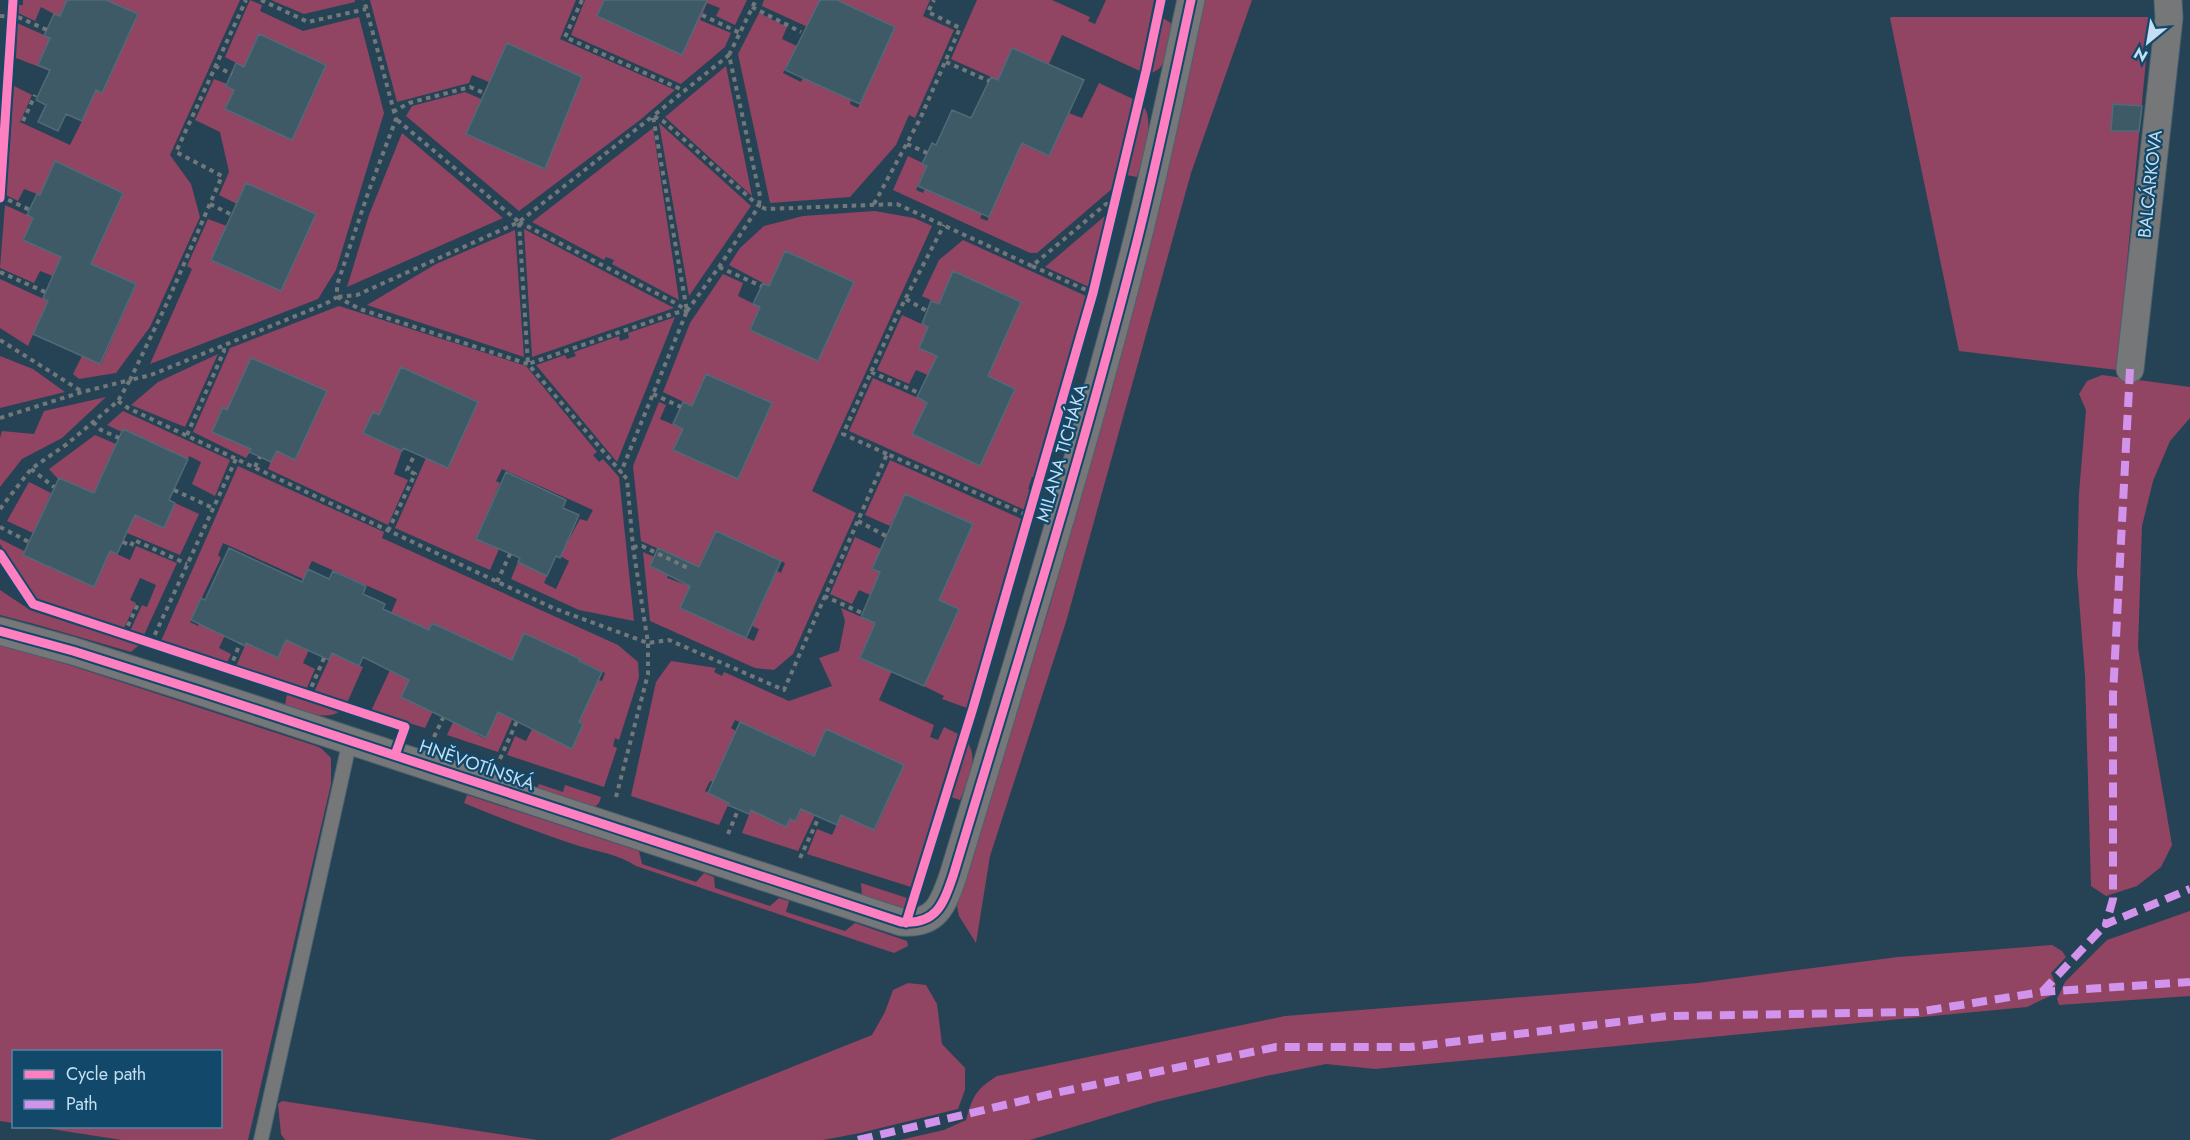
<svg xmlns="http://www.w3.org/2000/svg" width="2190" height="1140" font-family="Jost,sans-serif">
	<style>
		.green { fill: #924463 }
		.building { fill: #3e5a66; stroke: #506b77; stroke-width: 1.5 }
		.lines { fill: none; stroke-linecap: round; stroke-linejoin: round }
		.service-casing { stroke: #496171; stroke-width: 16 }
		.minor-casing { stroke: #496171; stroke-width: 29 }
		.path { stroke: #72787a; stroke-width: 4; stroke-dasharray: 4.5 4.5; stroke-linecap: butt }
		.service { stroke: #757778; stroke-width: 14 }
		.minor { stroke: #757778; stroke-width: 27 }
		.quiet { stroke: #d193ec; stroke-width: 8; stroke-dasharray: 15 8; stroke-linecap: butt }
		.cycleway-casing { stroke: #124869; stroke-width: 13 }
		.cycleway { stroke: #ff80c0; stroke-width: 9 }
		.labels { text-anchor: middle; stroke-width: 4.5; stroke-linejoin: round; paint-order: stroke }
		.street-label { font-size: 18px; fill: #c4def2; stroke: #124869 }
	</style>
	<rect width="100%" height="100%" fill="#264355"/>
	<path class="green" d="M23,0H240L170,155L191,184L200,217L150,327L116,373L79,379L73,374L82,356L101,364L136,285L91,264L123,193L55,161L47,180L67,259L58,278L40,271L34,283L0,268L5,205L27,215L37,194L24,189L18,201L6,195L14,86L32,95L20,122L70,145L82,121L36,100L50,71L16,58L17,23L44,35L54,14L41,7L35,21L18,13V5H23Z
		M250,0L262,5L260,11L303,31L359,17L384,113L336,270L318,299L150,364L192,269L187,266L208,219L227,226L237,204L219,195L229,172L220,132L195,120L214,79L227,84L236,63L225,57Z
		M271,0H355V2L304,14Z
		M370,0H576L560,39L675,90L640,120L519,211L406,116L412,106L465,92L481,99L489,82L472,75L469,83L397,102Z
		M585,0H747L735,25L716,16L720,8L707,3L700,20L731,33L725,47L681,84L571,35Z
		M764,0H820L812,29L762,6Z
		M837,0H930L923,16L954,30L915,118L909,115L896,145L850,197L770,203L738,54L759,13L787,27L782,39L799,47L790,68L786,66L783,73L801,82L803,78L851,100L850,104L858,108L895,27Z
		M977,0H1052L1090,17L1088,21L1095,24L1106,0H1154L1140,71L1062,35L1049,64L1012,48L998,80L951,59Z
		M1205,0H1252L1191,173L1066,622L990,856L976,943L959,916L957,906L1051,602L1110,395L1163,185Z
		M1891,17H2150L2125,284L2130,285L2117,370L1959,351L1890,18Z
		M1163,18L1172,24L1173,28C1169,44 1169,68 1151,73Z
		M726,66L752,196L665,117Z
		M1099,83L1133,99L1113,188L1037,253H1030L893,190L908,156L931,167L922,175L916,190L923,193L925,189L982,214L980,218L987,221L1022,143L1049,156L1069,113L1082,118Z
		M1143,106C1156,120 1142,160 1137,177L1126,175Z
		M659,123L751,206L689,296Z
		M653,128L679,300L612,264L614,260L606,257L604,260L532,222Z
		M402,133L503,218L347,287L369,215Z
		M875,211L914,218L932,226L812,491L856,513L793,654L774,670L755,668L650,621L643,552L672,565L667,578L690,586L680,608L754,641L759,629L752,626L777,571L781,573L785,563L716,531L699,567L641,541L633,466L659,402L666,405L660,419L683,429L673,450L738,479L772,403L707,374L692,406L663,392L690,323L723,274L743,283L738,296L760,307L750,330L818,361L769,286L729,265L740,248L764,226L803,216Z
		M1106,215L1089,287L1045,267Z
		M524,229L674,308L532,357Z
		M515,230L524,357L367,305L436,264Z
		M963,240L1086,296L1036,478L1032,477L1028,489L1032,491L1027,511L849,431L873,378L927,402L913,434L980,466L1015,389L988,376L1021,302L953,272L939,304L922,296L939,260Z
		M0,279L48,301L28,346L0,328Z
		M339,306L526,366L597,452L593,455L599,462L603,459L619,477L634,621L579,610L511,579L518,562L547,576L544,583L556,589L569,561L560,556L580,519L587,521L593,510L502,469L496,481L500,483L476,539L499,549L490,570L395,528L426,458L403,448L394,474L408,480L388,525L268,469L271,461L250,452L246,458L193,432L230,348Z
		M902,315L928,327L919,348L948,360L939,380L916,370L909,384L877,370Z
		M675,317L617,462L536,365L565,355L567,359L576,356L574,352L619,336L620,341L629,338L628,333Z
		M218,354L185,427L131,405L158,382Z
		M0,356L33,369L65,392L0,408Z
		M2102,375L2190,387V418L2170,441L2153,481L2142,526L2138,648L2172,845L2161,867L2137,886L2106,896L2091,886L2085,676L2077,573L2079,493L2086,410L2079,394L2087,381Z
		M106,397L62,438L22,459L0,487V438L2,431L34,434L44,411Z
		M123,411L230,460L215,496L192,484L201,462L189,456L188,459L123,429L122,432L107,425Z
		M95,435L116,444L94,493L59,478L58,479L49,469Z
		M890,460L1024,520L967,708L942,699L944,696L924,686L959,609L939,600L972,524L905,494L890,526L865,515Z
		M238,466L384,532L382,538L618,645L638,662L639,677L619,740L615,738L613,746L617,748L604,787L507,755L515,736L526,741L534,725L572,748L583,724L579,722L598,680L602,681L605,673L525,633L512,660L432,623L427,633L435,707L425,728L371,711L390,670L392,671L391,613L397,599L312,561L303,579L223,543L218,555L221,558L190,622L198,626L200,621L226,633L219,648L231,654L227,663L161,641Z
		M29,482L51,493L33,533L7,521Z
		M175,503L199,514L180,555L127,533L125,510L163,528Z
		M855,537L881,549L872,569L896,580L886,602L859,590L852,604L830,594Z
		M0,539L94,586L110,551L130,560L136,546L177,563L144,635L130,631L142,605L147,607L156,585L140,578L130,600L136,603L124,628L34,599L0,544Z
		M0,590L30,610L139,645L131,652L38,625L0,615Z
		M841,608L875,623L860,657L892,671L879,700L934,725L930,737L938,740L944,727L958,734L911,887L807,854L817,829L832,835L841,815L875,830L904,765L826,729L814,755L735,720L731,728L736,731L713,782L710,781L705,791L729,803L719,825L631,796L656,682L671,661L716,668L714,672L722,676L724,672L789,701L832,686L819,658L839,651L845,621Z
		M283,635L310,648L303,663L315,669L306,690L236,666L248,639Z
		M0,645L69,665L316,746L322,749L331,758V784L248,1140H122L38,1127L220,1126V1052H14L13,1123L0,1121Z
		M332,653L363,667L347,703L314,692Z
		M287,694H288L339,712C323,721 302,710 285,705Z
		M496,704L515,713L498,752L447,735L454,720L479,731L477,735L486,739L496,716Z
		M968,743C979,761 967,782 960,800L951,797Z
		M539,784L563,792L565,785L601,797L599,803L595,807L537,788Z
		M467,795L639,851L642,864L696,882L704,873L714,877L715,888L770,906L779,898L789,901L786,912L845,931L855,923L907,941L908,946L894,953L636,866C618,854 598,852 579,846C540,833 502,819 464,803Z
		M801,796L815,815L798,851L742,833L752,807L770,819L786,827L790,819L796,821L801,810Z
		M861,883L907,898L904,908L862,895Z
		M2190,911V996L2059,1005L2057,999L2065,982L2107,940Z
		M2052,945L2062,951L2066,957L2051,973L2056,985L2050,996L2027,1007L1375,1069L1326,1064L1266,1076L1156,1102L1030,1140H900L944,1130L966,1120C973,1096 975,1090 997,1076L1285,1016L1698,983L1898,957Z
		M908,983L926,985L937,1004L942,1044L965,1068V1090L958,1109L860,1133L823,1140H609L872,1035L885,1012L893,990Z
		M282,1101L538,1140H285L281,1134L278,1104Z"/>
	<path class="building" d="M67,0H106L138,14L102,93L96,90L82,121L66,114L58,131L38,122L46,105L36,100L50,70L38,65L50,38L44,36L54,14L60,16Z
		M604,0H707L682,55L597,16Z
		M820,0H837L895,27L860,104L785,70Z
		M259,34L326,65L292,140L225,109L234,90L226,86L236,63L244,67Z
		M507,43L582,77L545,169L466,134Z
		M1012,48L1084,80L1049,156L1022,143L989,217L918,186L927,166L922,164L932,143L936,145L952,110L971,118L991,77L998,80Z
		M2113,104L2142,106L2139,131H2111Z
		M55,161L123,193L91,264L136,284L100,364L33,334L48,301L43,298L61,257L23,240L33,218L27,215L37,194L40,195Z
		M246,183L316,214L281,291L211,260Z
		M785,251L854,282L818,361L750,330L760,307L753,304L763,283L769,286Z
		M953,271L1021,302L988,376L1015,389L980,466L912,434L927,403L917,397L937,356L919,348L928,327L922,324L931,301L939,304Z
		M251,358L327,391L295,460L277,451L271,462L249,452L251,449L212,432L223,407L227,410Z
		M401,367L478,402L448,468L403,448L402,451L363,433L373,412L379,415Z
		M706,374L772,403L738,479L673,450L683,429L673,424L683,402L692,406Z
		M123,429L188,459L169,500L175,503L164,528L135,515L117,554L110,551L94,587L23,555L59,478L94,493Z
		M506,472L566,500L563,508L579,515L560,558L556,556L547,576L518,562L520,558L476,539Z
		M905,494L973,524L939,600L959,609L924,686L860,658L875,623L861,617L880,572L872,569Z
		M716,531L781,561L746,638L680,608L690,586L650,566L658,548L699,567Z
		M229,548L302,582L308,569L329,579L333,571L366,586L363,594L385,604L383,609L429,630L432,623L512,660L524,633L580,659L579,661L602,672L579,722L583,724L572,749L498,712L486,738L401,697L409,680L363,657L359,666L332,653L329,660L286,640L278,658L246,643L245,646L191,620L201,598L205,600Z
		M740,722L814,756L826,729L904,765L874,830L841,815L837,825L801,809L795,821L790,819L786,827L751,810L749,814L728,805L729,803L708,793Z"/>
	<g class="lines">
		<g class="service-casing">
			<path id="service" d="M261,1140L350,740"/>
		</g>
		<g class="minor-casing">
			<path id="minor" d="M2130,369L2169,18L2168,0
				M0,631L73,651L202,692L901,922C936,925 943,905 953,876C1016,667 1081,460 1135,249C1156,167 1173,83 1191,0"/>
		</g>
		<path class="path" d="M261,0L308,22L366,9
			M582,0L565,37L685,91
			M752,7L801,32
			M702,15L740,33
			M0,16L18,17L47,30
			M729,55L756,0
			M946,62L989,81
			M215,66L232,74
			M393,112L409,103L470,87L484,93
			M23,121L35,95
			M907,144L927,153
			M0,157L3,158
			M0,196L30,210
			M210,204L232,215
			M874,204L920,119L960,28L928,12L934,0
			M519,222L677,304L687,311L675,313L528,364Z
			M1032,266L1093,293
			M719,267L761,286
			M0,272L45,292
			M337,297L360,309L528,364L621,472L687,311L653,116L519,222
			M338,297L357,295L519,222L396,119
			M906,299L927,311
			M687,311L719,267L759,206L663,121L653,116L729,55L760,196L759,206L766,209L897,204L1032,266L1106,204H1114
			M0,340L81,391
			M871,372L919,393
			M653,394L681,407
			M118,401L128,408L553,608L648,643L669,640L784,690L887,454L1029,516
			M0,418L82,392L130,380L167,303L222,176L176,152L246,0
			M93,422L101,430L119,438
			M187,435L224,351L223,344
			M887,454L843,434L898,313L944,225
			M255,467L260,457
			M31,469L54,487
			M174,490L213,508
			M0,509L31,469L67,444L118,401L130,380L151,375L325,304L337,297V285L368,193L396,119L364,0
			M858,521L886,536
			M0,527L29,542
			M388,531L415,474L407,470L415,454
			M123,542L131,546L134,540L187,564
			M633,547L642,546L688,568
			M497,582L510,554
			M824,596L862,613
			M124,634L138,604
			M151,643L236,459
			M230,669L240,643
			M308,695L324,658
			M434,737L443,718
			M500,759L517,721
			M616,797L648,674V643L633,547L627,479L621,472
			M728,834L738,810
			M800,858L819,817"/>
		<use href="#service" class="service"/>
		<use href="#minor" class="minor"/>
		<path class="quiet" d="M2130,369L2113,695V899L2106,924L2190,889
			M2042,992L2106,924
			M858,1140L1055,1093L1276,1047H1410L1667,1016L1917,1012L2042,992L2190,982"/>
		<g class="cycleway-casing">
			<path id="cycleway" d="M0,198L13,0
				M0,554L33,604L405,727L395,755
				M0,631L73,651L202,692L901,922C936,925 943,905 953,876C1016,667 1081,460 1135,249C1156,167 1173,83 1191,0
				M906,923L973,708L1093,293L1146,71L1161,0"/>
		</g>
		<use href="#cycleway" class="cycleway"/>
	</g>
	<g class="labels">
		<g class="street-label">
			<text transform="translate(2150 184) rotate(-84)" y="6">BALCÁRKOVA</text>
			<text transform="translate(1062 453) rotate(-74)" y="6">MILANA TICHÁKA</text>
			<text transform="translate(477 765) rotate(19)" y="6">HNĚVOTÍNSKÁ</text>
		</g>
	</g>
	<rect x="12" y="1050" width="210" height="78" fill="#124869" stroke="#5984a0" stroke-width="1.5"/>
	<rect x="24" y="1070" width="30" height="9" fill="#ff80c0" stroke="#5984a0" stroke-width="1.5"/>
	<text x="66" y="1080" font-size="18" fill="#c4def2">Cycle path</text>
	<rect x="24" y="1100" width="30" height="9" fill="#d193ec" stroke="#5984a0" stroke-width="1.5"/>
	<text x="66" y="1110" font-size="18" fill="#c4def2">Path</text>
	<g transform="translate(2148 42) rotate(210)" stroke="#124869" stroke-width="4.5" paint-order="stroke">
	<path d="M0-4.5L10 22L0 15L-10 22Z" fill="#c4def2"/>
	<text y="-9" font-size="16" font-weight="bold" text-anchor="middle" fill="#c4def2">N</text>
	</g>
</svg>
